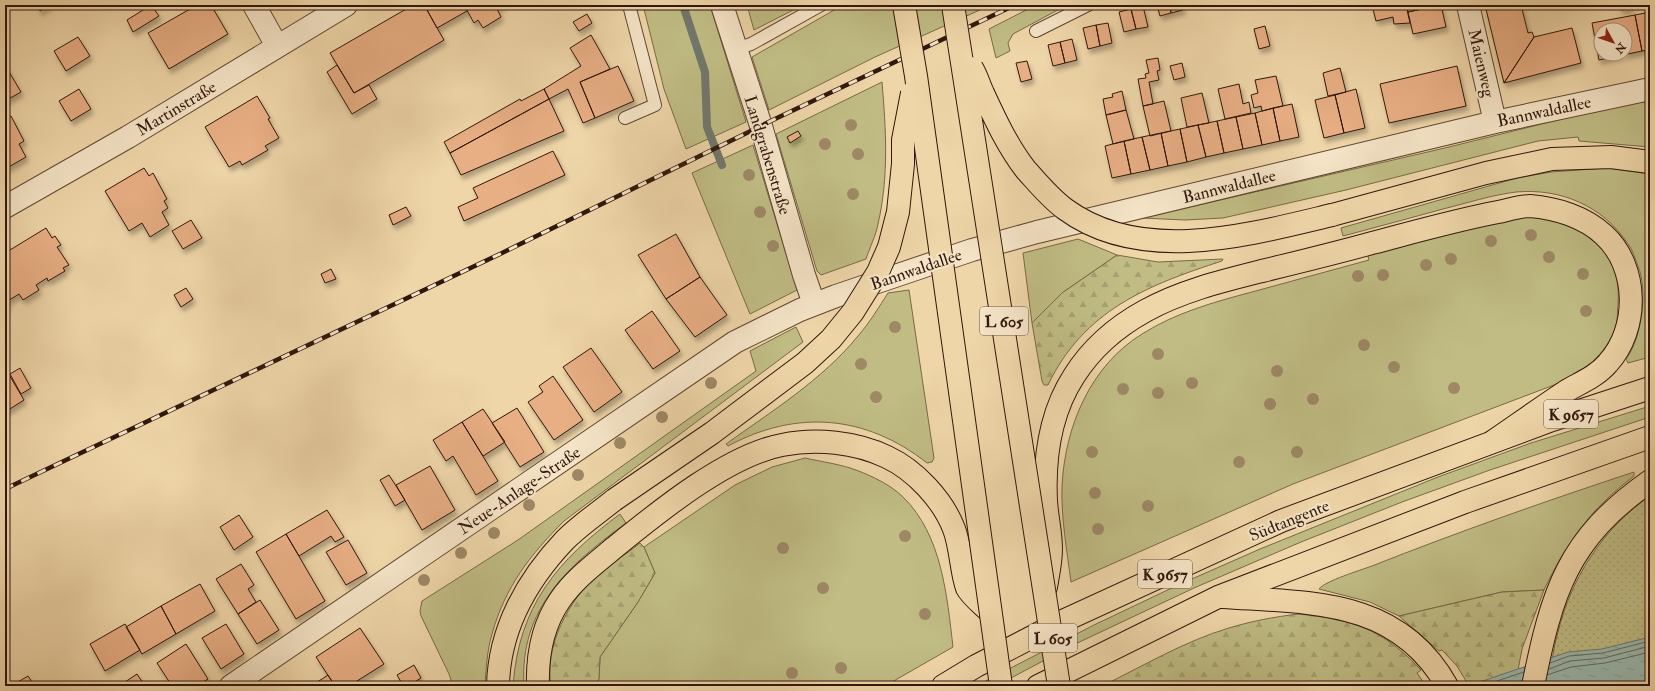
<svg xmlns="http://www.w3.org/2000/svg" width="1655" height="691" font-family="'IM FELL Double Pica',serif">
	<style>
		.grass { fill: #c0bc84; stroke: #786a48 }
		.forest { fill: url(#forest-firs); stroke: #786a48 }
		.park { fill: url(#park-dots); stroke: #786a48 }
		.water { fill: url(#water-ripples); stroke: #70786d }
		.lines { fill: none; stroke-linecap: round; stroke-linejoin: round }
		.shore { stroke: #65685d; stroke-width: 1 }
		.stream { stroke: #70786d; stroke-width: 8 }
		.building { fill: #e8ae84; stroke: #30170c; fill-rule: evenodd; filter: url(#shadow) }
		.lane-casing { stroke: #604733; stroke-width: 14 }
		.street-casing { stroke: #604733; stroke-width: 24 }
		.highway-casing { stroke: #30170c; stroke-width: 24 }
		.lane { stroke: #f5e4c7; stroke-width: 12 }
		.street { stroke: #f5e4c7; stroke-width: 22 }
		.highway { stroke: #efd6a9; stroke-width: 22 }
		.rail-casing { stroke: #30170c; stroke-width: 4.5 }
		.rail { stroke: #f5e4c7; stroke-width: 3; stroke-dasharray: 9; stroke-linecap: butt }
		.highway-bridge-casing { stroke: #30170c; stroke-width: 24; stroke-linecap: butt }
		.highway-bridge { stroke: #efd6a9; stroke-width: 22 }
		.tree { fill: #9e8866 }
		.labels { text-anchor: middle; stroke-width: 4; stroke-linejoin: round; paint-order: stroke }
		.shield { fill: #f5e4c7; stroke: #6b5444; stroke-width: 1 }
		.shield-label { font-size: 16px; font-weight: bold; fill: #30170c }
		.street-label { font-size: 17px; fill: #30170c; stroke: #f5e4c7 }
	</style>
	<defs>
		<pattern id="forest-firs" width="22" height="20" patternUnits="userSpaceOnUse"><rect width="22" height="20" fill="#c0bc84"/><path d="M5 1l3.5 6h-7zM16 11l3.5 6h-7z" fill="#a5a171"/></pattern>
		<pattern id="park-dots" width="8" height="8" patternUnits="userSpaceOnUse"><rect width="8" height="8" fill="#c0bc84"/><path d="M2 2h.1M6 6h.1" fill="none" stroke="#a5a171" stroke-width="1.8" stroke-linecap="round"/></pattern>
		<pattern id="water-ripples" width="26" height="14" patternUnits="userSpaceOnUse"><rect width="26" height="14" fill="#9ab8ae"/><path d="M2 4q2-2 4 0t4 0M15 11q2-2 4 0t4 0" fill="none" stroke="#859d94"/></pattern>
		<filter id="shadow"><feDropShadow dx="2.5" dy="4.5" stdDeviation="2" flood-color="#0004"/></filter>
	</defs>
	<rect width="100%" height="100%" fill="#efd6a9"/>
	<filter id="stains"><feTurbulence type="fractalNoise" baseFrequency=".005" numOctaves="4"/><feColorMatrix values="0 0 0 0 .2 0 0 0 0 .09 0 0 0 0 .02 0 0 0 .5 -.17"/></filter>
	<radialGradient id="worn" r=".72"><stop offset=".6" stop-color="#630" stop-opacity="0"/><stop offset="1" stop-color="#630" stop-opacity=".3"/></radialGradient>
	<path class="grass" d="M643,5H710L746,122L686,149L664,89Z
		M747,5H803L754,30Z
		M843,5H991L875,57L769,110L752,57Z
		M1036,5H1067L1013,34L1008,43L1010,51L996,58L989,29Z
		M882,82C886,130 889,176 878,224C876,235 870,247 866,259L821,275L817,271L776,134Z
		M1650,100V147L1579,141L1578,137L1538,141L1346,190L1223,218L1185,220L1142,218L1445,148L1586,113Z
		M753,145L797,290L750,314L692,173Z
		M1607,168L1650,174V357L1628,363L1626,359C1642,338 1648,290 1638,266C1635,259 1633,250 1628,244C1603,206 1561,188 1516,192C1492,195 1467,203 1443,209C1410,218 1377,227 1343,236L1341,228L1517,178L1551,172Z
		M1513,216C1526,216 1541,215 1553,217C1559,218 1565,222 1570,225C1604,241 1621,266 1618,305C1617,311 1618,320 1616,326C1606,356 1582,373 1554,385L1293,484L1071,582C1067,551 1061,518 1062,486C1065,427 1090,366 1142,334C1175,313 1214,302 1252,292C1291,281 1330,271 1369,260L1367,252Z
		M1078,239L1117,255L1062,293L1032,323L1023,253Z
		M909,290L934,458L932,462L927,463C866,415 797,409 728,446L726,444C772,411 822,380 858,336C870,322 879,307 888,293Z
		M796,327L803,342L564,521C530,555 505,587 492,634C487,651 486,669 485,686H453L449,674L421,616L420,611L422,601L518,540L756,371L750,351Z
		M1650,406V417L1490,470L1402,502L1301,542L1194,588L1071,646L996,686H976L1094,625L1176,586L1260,549L1438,477L1531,443Z
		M805,458C822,462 840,464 856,470C872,476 891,485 903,497C942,535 947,596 953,647L885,686H594L599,679L600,657L638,602L655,573L644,547L735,485L772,467Z
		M1634,472V476C1590,510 1568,540 1544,590L1502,592L1399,616L1370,602L1319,589C1325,581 1361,570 1372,566C1458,532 1546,501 1634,472Z
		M620,514L626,523C569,565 519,608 524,686H513C519,605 557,561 620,514Z"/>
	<path class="forest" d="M1117,255L1158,262L1223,259L1222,261C1148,285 1084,310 1048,385H1044L1042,381L1032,323L1062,293Z
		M640,543L644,547L655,573L638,602L600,657L599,679L594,686H551C544,646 569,600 598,574C611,563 627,554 640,543Z
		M1544,590L1522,649L1518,670L1469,686L1457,666L1442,650L1439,651L1399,616L1502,592Z
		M1298,614C1352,619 1383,629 1421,670L1417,673L1426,686H1102C1143,666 1185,641 1229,628C1252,621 1274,617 1298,614Z"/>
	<path class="park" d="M1650,496V686H1548C1551,668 1553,649 1558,632C1572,576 1603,529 1650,496Z"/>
	<path class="water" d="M1650,637V686H1468L1568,652L1602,649Z"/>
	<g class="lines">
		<path class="shore" d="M1550,663L1569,656L1603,653L1650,641
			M1549,669L1570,661L1604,658L1650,646
			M1547,675L1571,667L1605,663L1650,652
			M1482,686L1524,672"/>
		<path class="stream" d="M683,5L705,72L707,127L722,165"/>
	</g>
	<path class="building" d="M37,5H50L40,11Z
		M151,5L159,16L133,32L127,20Z
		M197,5H211L228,34L169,69L148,33Z
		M413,5H424L444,40L354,93L330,53Z
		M430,5H464L467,11L437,28L426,8Z
		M464,5H504L497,9L501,17L483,28L478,20L474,23Z
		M1157,5H1170L1171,13L1160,16Z
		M1170,5H1182L1183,10L1171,13Z
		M1372,5H1406L1410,23L1394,24L1393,17L1376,21Z
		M1406,5H1439L1408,12Z
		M1441,5L1446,27L1413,34L1408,12Z
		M1485,5H1521L1528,33L1532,32L1534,37L1504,83Z
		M1619,5H1632L1633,8L1621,10Z
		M1143,6L1148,27L1136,29L1131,9Z
		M1131,9L1136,29L1124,32L1119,12Z
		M1650,12V50L1642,51L1635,15Z
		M587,14L592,23L579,31L573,22Z
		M1635,15L1642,51L1599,60L1592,23ZM1601,30H1625V54H1601Z
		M1108,23L1112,43L1100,46L1096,25Z
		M1096,25L1100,46L1088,49L1083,28Z
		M1265,26L1270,46L1259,49L1254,29Z
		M1572,28L1581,63L1504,83L1534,37Z
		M591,35L610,69L580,82L595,118L583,123L568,89L549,99L544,89L581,66L570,48Z
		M78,37L90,56L66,71L54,51Z
		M1072,39L1077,60L1065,63L1060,42Z
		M1060,42L1065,63L1053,66L1048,45Z
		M1158,58L1160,70L1157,71L1159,80L1149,82L1153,104L1143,106L1138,79L1146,78L1145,74L1149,73L1146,60Z
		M1027,61L1032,79L1021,82L1016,63Z
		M1182,63L1185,77L1174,80L1170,66Z
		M5,65L21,92L5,101Z
		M337,65L354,93L369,85L377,99L352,114L327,72Z
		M618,66L634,101L595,118L580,82Z
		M1457,66L1466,106L1389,123L1380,84Z
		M1340,68L1346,92L1328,96L1323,73Z
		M1276,76L1283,106L1262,111L1261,106L1254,108L1251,95L1258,93L1255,80Z
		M1239,84L1243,104L1249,102L1251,113L1225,119L1218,89Z
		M79,89L91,109L71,121L59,101Z
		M544,89L549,99L450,153L444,142L520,99L521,101Z
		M1356,89L1365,128L1344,133L1335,95Z
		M1122,91L1126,110L1106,115L1103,99L1113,97L1112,94Z
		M1202,93L1209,123L1187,127L1181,98Z
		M1335,95L1344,133L1324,138L1315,100Z
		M257,96L270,118L268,119L279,138L265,146L268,150L242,165L240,161L229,167L205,127Z
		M549,99L564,131L461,175L450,153Z
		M1164,101L1171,131L1150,136L1143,106Z
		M1292,104L1299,137L1280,141L1273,108Z
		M1273,108L1280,141L1262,145L1255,113Z
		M1126,110L1134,139L1113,144L1106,115Z
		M1255,113L1262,145L1243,149L1236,117Z
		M11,116L24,141L19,144L26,157L5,169V119Z
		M1236,117L1243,149L1224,153L1217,121Z
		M1217,121L1224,153L1206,157L1198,125Z
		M1198,125L1206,157L1187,162L1180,129Z
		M1180,129L1187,162L1168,166L1161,133Z
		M798,131L801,136L790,143L787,137Z
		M1161,133L1168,166L1150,170L1142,137Z
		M1142,137L1150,170L1131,174L1124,141Z
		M1124,141L1131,174L1112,178L1105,146Z
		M553,151L565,175L464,221L458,207L478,198L473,188Z
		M144,168L149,176L153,173L167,199L164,201L168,208L162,212L169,225L150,237L142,223L129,231L105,191Z
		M406,207L411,216L393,225L389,215Z
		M191,220L202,238L183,249L172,231Z
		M46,228L52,238L55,236L61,245L57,247L69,265L63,268L65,271L48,281L47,278L36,285L39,290L23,300L19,294L6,302L8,306L5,308V253Z
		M676,234L700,277L666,299L638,255Z
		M331,269L336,279L325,283L321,274Z
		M700,277L727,315L695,337L666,299Z
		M186,288L193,299L181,307L174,295Z
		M652,311L680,351L653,369L625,330Z
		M591,348L622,392L594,412L563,367Z
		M5,368L24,400L5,412Z
		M20,368L31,388L21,394L10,374Z
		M553,376L583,420L554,440L528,402L543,392L539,386Z
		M517,408L544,452L520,467L492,423Z
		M483,409L505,442L483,456L462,422Z
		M462,422L498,481L476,495L453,456L446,461L433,440Z
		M430,466L455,510L422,530L396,485Z
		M389,475L405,500L395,506L380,480Z
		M327,510L344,537L335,542L331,536L299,556L286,534Z
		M239,515L253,537L234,550L220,527Z
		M286,534L325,601L296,619L256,552Z
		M348,540L367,573L346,585L326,552Z
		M241,564L254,585L248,589L256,602L238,614L216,579Z
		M200,584L215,611L176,634L161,606Z
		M260,600L279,630L257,644L238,614Z
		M161,606L176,634L142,654L126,627Z
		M125,624L140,650L105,671L90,644Z
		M226,624L244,654L221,669L202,638Z
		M360,628L384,664L349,686H335L316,657Z
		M186,644L208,679L196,686H172L157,663Z
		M414,665L421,678L408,686H394L401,682L397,675Z
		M137,674L145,686H119Z
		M328,675L335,686H311L322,679Z
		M28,676L35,686H11Z"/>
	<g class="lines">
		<g class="lane-casing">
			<path id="lane" d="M1036,31L1088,5
				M736,49L751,44L821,5
				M625,118L655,105L629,5"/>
		</g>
		<g class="street-casing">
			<path id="street" d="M254,5L277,46
				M722,5L761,126L804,275L814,304
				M1468,5L1495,122
				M5,207L128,137L346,5
				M231,686L735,342L800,310L836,296L972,250L1037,232L1495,122L1650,89"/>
		</g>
		<g class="highway-casing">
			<path id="highway" d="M1332,215L1486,173L1552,159L1611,157L1650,162
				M1046,587C1048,575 1051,562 1051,549C1051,533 1047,517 1046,501C1044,458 1050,413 1074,376C1091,349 1116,327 1145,311C1181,291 1222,281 1262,271C1299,262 1336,253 1372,243C1414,232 1456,220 1498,212C1508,210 1520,206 1530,206C1556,208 1585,217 1604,235C1639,267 1639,329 1608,363C1597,376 1582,382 1568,390C1542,407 1517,425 1492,442
				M1223,597C1310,603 1398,598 1447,686
				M498,686C499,630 527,580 565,540C580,525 598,513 614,500
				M538,686C537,656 542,626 560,600C574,579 596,563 615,547C658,512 728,455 782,445C816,438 856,442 887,457C915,470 943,500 954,529C961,547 961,572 967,588C971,596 983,605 990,612
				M943,686L976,666L1063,621L1281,521L1552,420L1650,388
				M1038,686L1218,597L1465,502L1650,437
				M1533,686C1552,592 1567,539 1650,481"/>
		</g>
		<use href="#lane" class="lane"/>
		<use href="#street" class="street"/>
		<use href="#highway" class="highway"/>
		<g class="rail-casing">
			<path id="rail" d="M5,489L500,254L777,118L1015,5"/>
		</g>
		<use href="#rail" class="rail"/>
		<g class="highway-bridge-casing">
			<path id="highway-bridge" d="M904,5L916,76L1001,686
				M953,5L1059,686
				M972,68C977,76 979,85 983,93C995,119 1008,147 1026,170C1038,183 1050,198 1065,209C1141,265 1248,235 1332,215
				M614,500L712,433L805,363L831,339L853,312L878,272L889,247L898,212L903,164V140L912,93"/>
		</g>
		<use href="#highway-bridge" class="highway-bridge"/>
	</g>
	<g class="tree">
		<circle cx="851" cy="125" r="6"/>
		<circle cx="825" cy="144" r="6"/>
		<circle cx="858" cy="154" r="6"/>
		<circle cx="749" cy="175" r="6"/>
		<circle cx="853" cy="194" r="6"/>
		<circle cx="760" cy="212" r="6"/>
		<circle cx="1531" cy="235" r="6"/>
		<circle cx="1491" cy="241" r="6"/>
		<circle cx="773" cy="246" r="6"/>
		<circle cx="1549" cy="257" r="6"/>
		<circle cx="1451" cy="259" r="6"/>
		<circle cx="1426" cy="265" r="6"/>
		<circle cx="1583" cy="274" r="6"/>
		<circle cx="1383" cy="275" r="6"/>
		<circle cx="1358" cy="276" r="6"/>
		<circle cx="1586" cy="311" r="6"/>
		<circle cx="895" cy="327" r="6"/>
		<circle cx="1364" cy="345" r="6"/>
		<circle cx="1158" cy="354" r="6"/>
		<circle cx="861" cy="364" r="6"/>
		<circle cx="1394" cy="367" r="6"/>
		<circle cx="1277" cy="371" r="6"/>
		<circle cx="711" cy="383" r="6"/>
		<circle cx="1192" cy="383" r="6"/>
		<circle cx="1454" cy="388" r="6"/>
		<circle cx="1123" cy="389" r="6"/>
		<circle cx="1158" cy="393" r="6"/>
		<circle cx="876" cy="397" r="6"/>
		<circle cx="1313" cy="399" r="6"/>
		<circle cx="1270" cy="404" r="6"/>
		<circle cx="662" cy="417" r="6"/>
		<circle cx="620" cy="443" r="6"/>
		<circle cx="1092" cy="452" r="6"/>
		<circle cx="1297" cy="452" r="6"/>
		<circle cx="1239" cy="462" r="6"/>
		<circle cx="578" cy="475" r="6"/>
		<circle cx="1095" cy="493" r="6"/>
		<circle cx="529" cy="505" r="6"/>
		<circle cx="1148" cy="506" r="6"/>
		<circle cx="1098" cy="529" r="6"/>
		<circle cx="494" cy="533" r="6"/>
		<circle cx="905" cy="536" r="6"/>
		<circle cx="783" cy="548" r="6"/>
		<circle cx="461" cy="553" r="6"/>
		<circle cx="424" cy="580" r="6"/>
		<circle cx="823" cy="588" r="6"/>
		<circle cx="925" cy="614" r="6"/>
		<circle cx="841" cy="668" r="6"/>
		<circle cx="792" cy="673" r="6"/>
	</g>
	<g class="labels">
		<g class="shield">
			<rect x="980" y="307" width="48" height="28" rx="3"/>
			<rect x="1544" y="400" width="54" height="28" rx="3"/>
			<rect x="1138" y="560" width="54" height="28" rx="3"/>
			<rect x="1029" y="624" width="48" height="28" rx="3"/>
		</g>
		<g class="shield-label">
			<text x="1004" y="327">L 605</text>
			<text x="1571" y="420">K 9657</text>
			<text x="1165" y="580">K 9657</text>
			<text x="1053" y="644">L 605</text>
		</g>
		<g class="street-label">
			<text transform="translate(1482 63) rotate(77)" y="6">Maienweg</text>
			<text transform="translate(176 108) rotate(-31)" y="6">Martinstraße</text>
			<text transform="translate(1544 111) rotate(-12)" y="6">Bannwaldallee</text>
			<text transform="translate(768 155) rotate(73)" y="6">Landgrabenstraße</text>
			<text transform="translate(1229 186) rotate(-14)" y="6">Bannwaldallee</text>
			<text transform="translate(916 269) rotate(-19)" y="6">Bannwaldallee</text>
			<text transform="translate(519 490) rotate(-34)" y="6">Neue-Anlage-Straße</text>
			<text transform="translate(1289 520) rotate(-22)" y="6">Südtangente</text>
		</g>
	</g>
	<rect width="1655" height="691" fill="none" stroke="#efd6a9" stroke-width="20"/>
	<rect x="6" y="6" width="1643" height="679" fill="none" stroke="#30170c" stroke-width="2"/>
	<rect x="10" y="10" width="1635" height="671" fill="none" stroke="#30170c"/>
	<g transform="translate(1613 42) rotate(130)"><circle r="19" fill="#f5e4c7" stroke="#a6927c"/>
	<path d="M0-3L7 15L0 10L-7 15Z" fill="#8f2418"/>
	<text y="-6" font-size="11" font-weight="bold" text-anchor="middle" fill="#30170c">N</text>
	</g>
	<rect width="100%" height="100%" filter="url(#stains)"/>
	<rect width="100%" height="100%" fill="url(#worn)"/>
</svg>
